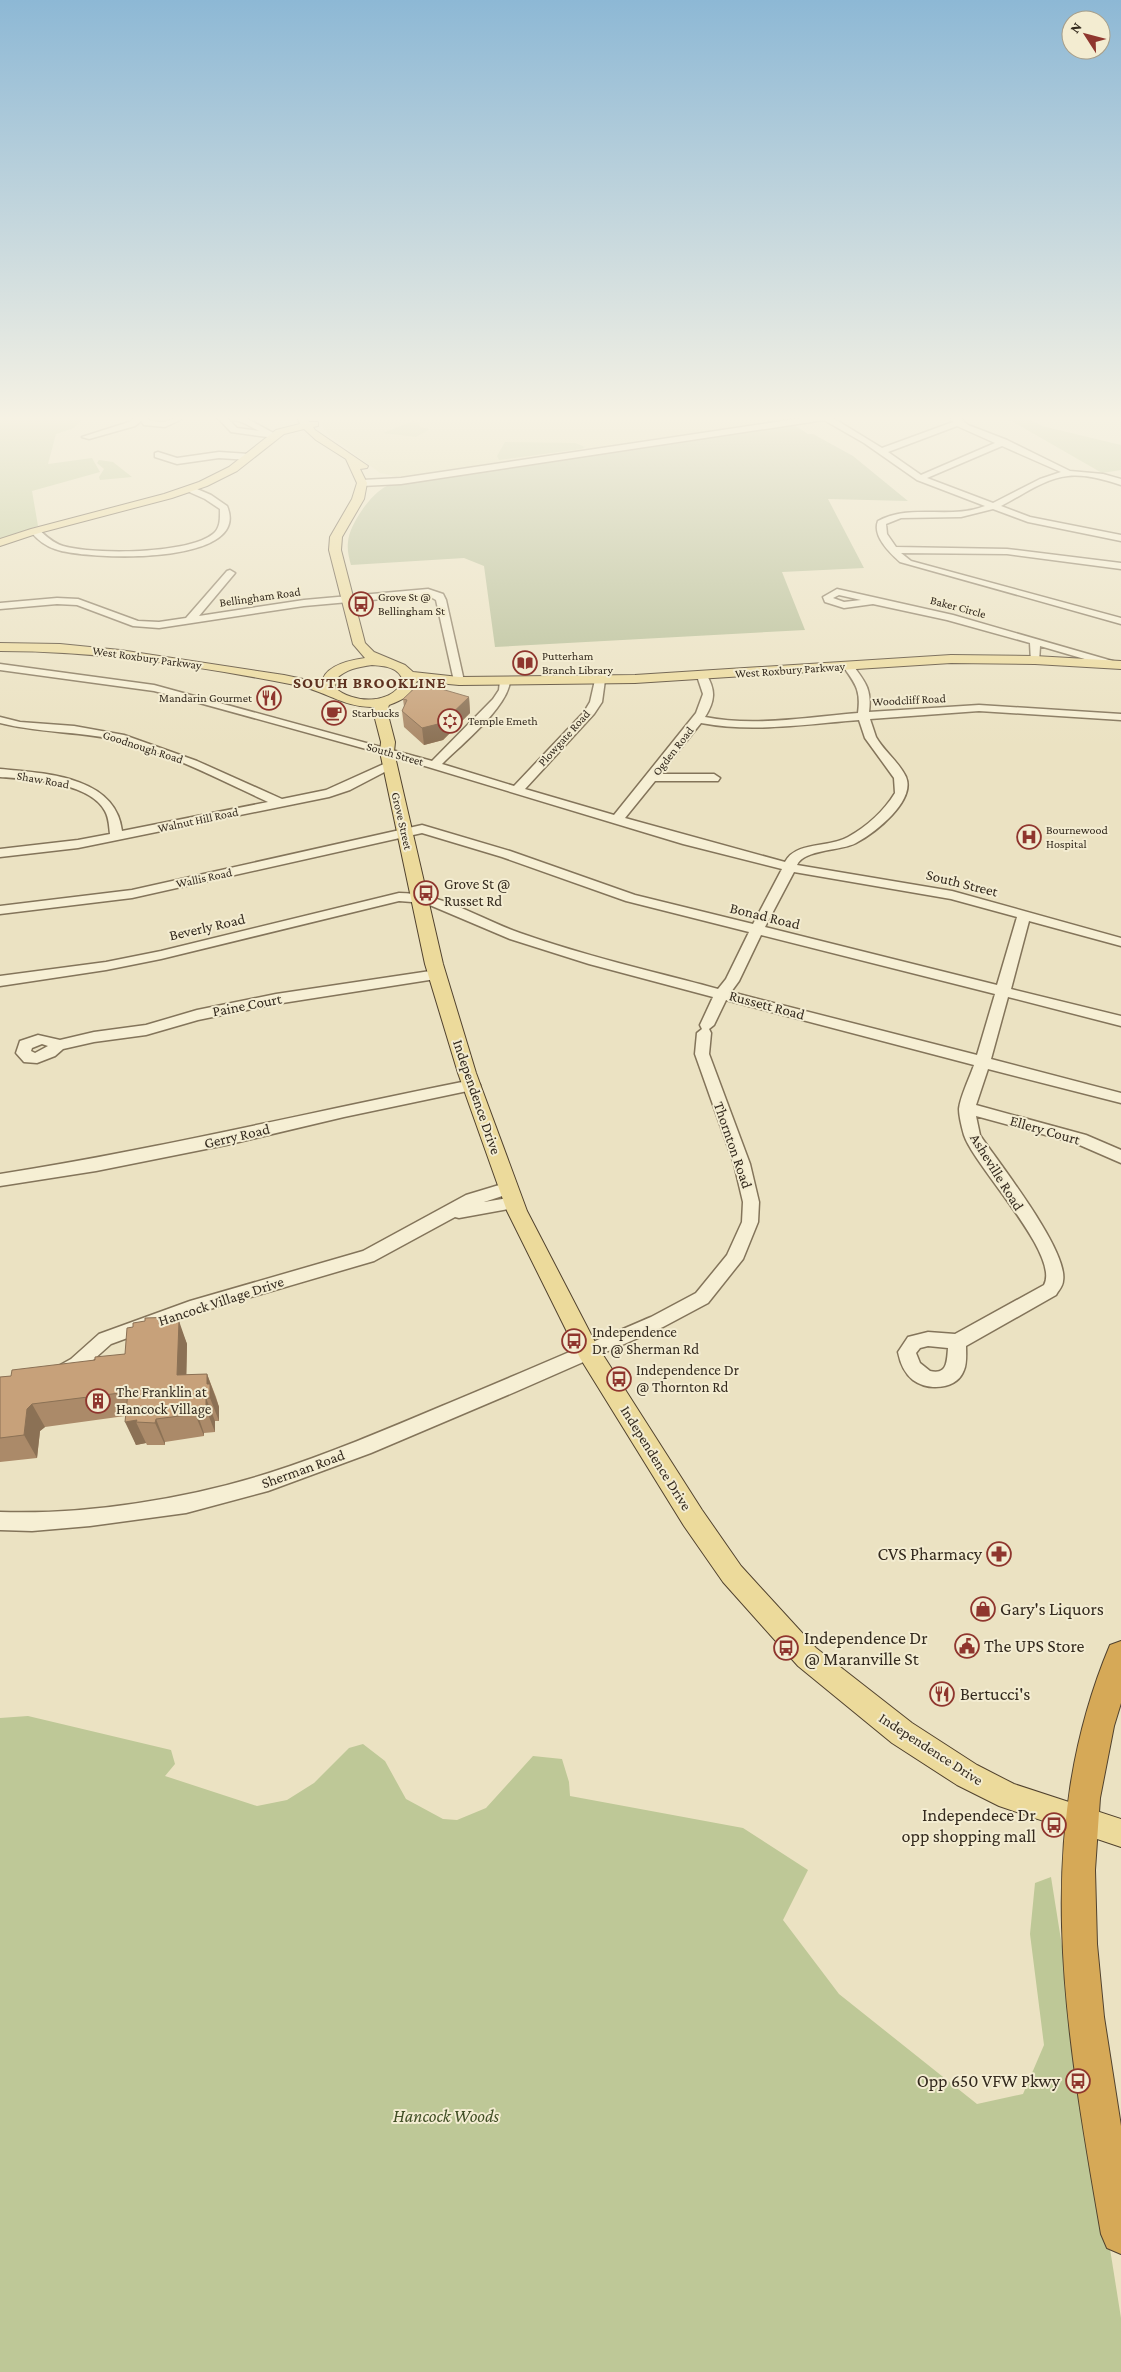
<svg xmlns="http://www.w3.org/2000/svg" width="1121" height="2372" font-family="'Crimson Pro',serif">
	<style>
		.farmland { fill: #e0dcb0 }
		.green { fill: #bec897 }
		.cemetery { fill: #b5bd95 }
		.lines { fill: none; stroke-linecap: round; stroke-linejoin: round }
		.minor-casing { stroke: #83745a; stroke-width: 3 }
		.major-casing { stroke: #51422e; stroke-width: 2 }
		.highway-casing { stroke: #51422e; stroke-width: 2 }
		.minor { fill: #f6efd4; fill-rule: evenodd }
		.major { fill: #ecda9b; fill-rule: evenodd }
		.highway { fill: #d6a957; fill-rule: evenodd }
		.wall { fill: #ab8a69 }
		.shaded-wall { fill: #8b7155 }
		.building { fill: #c7a17a; stroke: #8b7155 }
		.labels { text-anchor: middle; stroke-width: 4; stroke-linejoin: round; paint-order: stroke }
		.far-street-label { font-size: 12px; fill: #342a1e; stroke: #f3ecd1 }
		.far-poi-label { font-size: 12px; fill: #342a1e; stroke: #f3ecd1; text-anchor: start }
		.street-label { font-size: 15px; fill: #342a1e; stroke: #f3ecd1 }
		.poi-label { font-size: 15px; fill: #342a1e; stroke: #f3ecd1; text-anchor: start }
		.far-district-label { font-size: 16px; font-weight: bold; letter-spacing: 1px; fill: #5e3220; stroke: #f3ecd1 }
		.near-poi-label { font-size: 18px; fill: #342a1e; stroke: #f3ecd1; text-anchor: start }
		.near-park-label { font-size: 18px; font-style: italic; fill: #414f25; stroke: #f3ecd1 }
	</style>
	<rect width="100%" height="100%" fill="#ebe2c2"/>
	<path class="farmland" d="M320,415H820L399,477L380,473L329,435L323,428Z"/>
	<path class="green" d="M0,415H80L82,420L74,428L56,434L48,464L92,458L100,472L32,491L38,526L0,539Z
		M1001,415H1021L1042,426L1121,445V470L1102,473Z
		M413,421L418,422L420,427L430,429L416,437L383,433Z
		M505,442L575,443L585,447L581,449L499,460L497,456Z
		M99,460L113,462L132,477L100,480L99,477L104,469L97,463Z
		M28,1716L171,1750L175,1764L165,1776L257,1806L287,1800L314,1783L349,1748L363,1744L385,1761L406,1799L443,1819L457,1820L486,1808L533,1756L562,1759L569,1782L570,1796L743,1828L808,1870L783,1920L839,1994L977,2104L1023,2094L1044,2045L1030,1934L1035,1883L1051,1877L1121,2318V2372H0V1718Z"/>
	<path class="cemetery" d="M794,425L808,434H813L853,456L908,501L828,499L864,568L782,572L805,630L495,647L484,566L464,558L351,565C349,558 347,550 348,542C349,525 371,493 387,486Z"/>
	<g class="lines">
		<g class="minor-casing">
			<path id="minor" d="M140,415H145L150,421L164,422L178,417L182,419L165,427L144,425L141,421L135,426L89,439L82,437L129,422Z
				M215,415L242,416L279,436L275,438L231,432ZM227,418L242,422L259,431L237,428Z
				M823,415H844L833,418L882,448L953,422L948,415H956L968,425L1007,440L1070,471L1103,474L1121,479V485C1105,480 1085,474 1068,476C1045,478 1021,496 1001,506L1030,517L1121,535V541L1028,522L993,509L961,517L901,518L886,524L887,534L896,547L1007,549L1121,563V569L1007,554L901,553L911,561L1121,618V624L900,562C890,553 872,536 878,521C911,503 950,520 985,506L917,480L864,443L824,420L401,484L362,486L358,483L362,480L401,478ZM957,426L995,443L921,475L888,452ZM1002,446L1061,472L1040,479L993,503L927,478Z
				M158,452L177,458L219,452L249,454L253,457L249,460L219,458L177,464L155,457V453Z
				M190,486L211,495L227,506C253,567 84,560 55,549C45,546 37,539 30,531L38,529C46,536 53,543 63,546C94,555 188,554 213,534C221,528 220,517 220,509L205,499L187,491L186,489Z
				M230,570L235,573L199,616L304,600L428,589L443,594L446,600L464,681L459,684L454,681L436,600L427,595L304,606L159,628L133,626L77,605L57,604L0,609V603L57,598L78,599L138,621L159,622L186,618L227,571Z
				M837,589L953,615L1116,662L1117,664L1112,667L1040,646L1039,662H1031L1030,643L947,620L873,604L844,608L825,602L823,597ZM839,595L861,600L844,602L833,598Z
				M848,663L852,664C865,682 872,688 869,712L979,705L1121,714V720L979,711L870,719C872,725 874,731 876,737C884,751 899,762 906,777C916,801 875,833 856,843C842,851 804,849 797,865L952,891L1121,938V946L1029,921L1011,989L1121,1016V1026L1008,997L991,1059L1121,1093V1103L988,1069L976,1105L1086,1135L1121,1150V1163L1075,1143L976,1116L980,1135C998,1162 1069,1251 1063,1281C1063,1286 1058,1291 1056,1295L966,1346C966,1353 967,1363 964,1370C957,1390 928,1391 913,1380C904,1373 900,1362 898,1352L908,1337L928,1332L955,1334L1044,1285C1061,1255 974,1166 964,1135C962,1128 959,1116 959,1109C960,1097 970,1077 974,1065L726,1000L714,1025L709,1029L711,1033L709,1054L750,1164L759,1202L758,1222L743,1259L708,1303L663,1327L515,1392L371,1453L268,1491L186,1513L90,1526L32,1531L0,1530V1512C86,1515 187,1499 269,1473C328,1454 385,1430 442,1406C512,1377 581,1347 651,1317L696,1293L727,1255L742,1222L743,1202L734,1164L695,1054L697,1033L702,1029L700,1025L713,997L589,964L510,939L425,903L399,901L161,959L106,970L0,986V976L106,962L161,951L399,893C443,893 480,919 520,933C585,956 652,971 718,989L726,979L749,932L626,901L502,857L422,833L132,898L0,914V906L132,890L422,825L510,851L635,895L753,924L782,869L683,844L395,757L185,699L154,691L0,670V664L154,685L432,761L493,699L499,690L500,681L505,678L510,681C508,707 461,745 442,764L514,786L584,712L590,702L595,680L600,677L605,680L602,702L594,714L525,789L614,815L696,713L703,694L697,676L698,674H706C716,690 715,701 705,717C754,727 808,717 858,713C861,690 856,685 843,666ZM859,720L865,738L894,778L895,793C884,811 866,827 848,837C829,848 796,841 785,862L625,818L655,781H718L720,778L714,774H660L701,723C752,733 807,724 859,720ZM794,872L951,899L1017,917L997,985L765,927ZM761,935L995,994L977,1055L731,992L739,981ZM928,1346L948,1348C947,1362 947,1375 930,1371L920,1363L916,1353L920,1348Z
				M0,717L20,722L74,726L124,735L197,761L282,799L326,790L386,763H394L396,766L350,790L329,797L78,848L0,857V849L78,840L110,834C109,826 109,818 105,811C90,782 29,779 0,777V769C44,773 116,776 122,831L268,802C221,780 167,752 117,740C78,731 38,733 0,723Z
				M437,970L442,972L444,975L442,978L276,1004L198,1020L146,1035L94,1042L63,1049L55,1056L37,1063L24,1062L16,1053L20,1041L38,1035L60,1040L94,1032L146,1025L197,1010L276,994ZM42,1044L48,1046L35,1053L31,1051L32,1048Z
				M472,1080L477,1081L480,1085L477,1089L344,1117L226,1145L96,1171L0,1186V1174C159,1149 315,1111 472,1080Z
				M509,1182L515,1184L517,1188L515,1192L484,1202L514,1197L520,1199L522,1203L520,1207L459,1218L455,1217L374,1261L193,1314L111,1344L83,1369L61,1381L55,1378L52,1373L55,1368L71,1359L99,1334L190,1301L363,1251L466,1195Z"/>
		</g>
		<g class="major-casing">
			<path id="major" d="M298,415H306L309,422H318V426L313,427L315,430L368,466L367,468L360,469L367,483L364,499L342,537L341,550L365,643L374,652L405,665L413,672L459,677L635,675L951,655L1035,656L1121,661V669L1035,664L951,663L635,683L459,685L417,681C411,695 403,700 389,705L387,711L395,742L394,752L443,964L476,1073L527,1211L596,1344L702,1510L741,1566L816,1648L912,1723L977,1765L1014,1784L1121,1819V1847L999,1806L957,1785L892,1743L798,1666L723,1582L684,1526L580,1358L507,1211L458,1073L425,964L380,752L381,742L373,711L374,707C344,708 324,690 295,685C198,666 99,651 0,651V643L60,644L120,650L284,675L322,683C324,665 351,660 365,658L353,644L329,550L330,537L352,499L357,483L346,459L316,440L304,429L284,434L237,471L207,486L172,498L39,533L0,546V539L31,529L164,494L199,482L229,467L276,430L300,424L297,417ZM372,665C385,666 399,667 403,681C391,705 354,704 335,688L336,679C346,669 358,667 372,665Z"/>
		</g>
		<g class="highway-casing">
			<path id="highway" d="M1121,1641V1703L1114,1726L1100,1798L1095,1870L1097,1944L1104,2017L1121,2126V2254L1107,2248L1101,2234C1067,2036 1029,1838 1110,1645Z"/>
		</g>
		<use href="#minor" class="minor"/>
		<use href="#major" class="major"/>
		<use href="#highway" class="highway"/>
	</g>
	<path class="wall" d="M469,697L470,713L443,740L424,745L404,727L402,711L404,707L403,699Z
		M176,1317L187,1344L186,1375L207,1374L216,1397L219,1407V1421H215V1432L204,1433V1436L165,1442V1445H147L146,1443L136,1445L125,1416L45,1427L40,1431L37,1458L0,1462V1377L11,1376L125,1354L133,1327Z"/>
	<path class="shaded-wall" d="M469,697L470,713L443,740L424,745L422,728Z
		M176,1317L178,1324L179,1321L187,1344L186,1398L177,1375Z
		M207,1374L219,1407V1421L210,1398L207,1384Z
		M206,1398L215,1421V1432L206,1409Z
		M32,1404L45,1427L40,1431L37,1458L24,1435L27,1409Z
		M196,1410L204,1433V1436L195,1414Z
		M156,1419L165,1442V1445L155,1423Z
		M137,1420L136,1422L146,1443L136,1445L125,1422Z"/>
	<path class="building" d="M425,681L434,682L438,688L469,697L442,723L422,728L402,711L407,700L403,699L420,683Z
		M176,1317V1321H179L177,1375L207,1374V1384H210V1398H206V1409L196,1410L195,1414L156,1419L155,1423L136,1422L137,1420L125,1422L128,1392L32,1404L27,1409L24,1435L0,1438V1377L11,1376L12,1370L95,1360V1357L125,1354L127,1328L133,1327V1323L145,1321V1318Z"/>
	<linearGradient id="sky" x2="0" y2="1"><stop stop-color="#8db8d5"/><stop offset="0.56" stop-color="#f6f2e4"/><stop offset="1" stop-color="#f6f2e4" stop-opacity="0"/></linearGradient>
	<rect width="1121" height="747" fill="url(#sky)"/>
	<defs>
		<g id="bus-ring" transform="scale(1.25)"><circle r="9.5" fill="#f3ecd1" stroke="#8f362e" stroke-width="1.5"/><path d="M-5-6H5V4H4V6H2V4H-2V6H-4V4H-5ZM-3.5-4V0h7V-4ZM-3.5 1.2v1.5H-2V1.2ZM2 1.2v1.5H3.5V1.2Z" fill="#8f362e"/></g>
		<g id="library-ring" transform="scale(1.25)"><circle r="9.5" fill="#f3ecd1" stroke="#8f362e" stroke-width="1.5"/><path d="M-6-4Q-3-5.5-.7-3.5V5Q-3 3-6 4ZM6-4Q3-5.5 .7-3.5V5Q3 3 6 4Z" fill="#8f362e"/></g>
		<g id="restaurant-ring" transform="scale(1.25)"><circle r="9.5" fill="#f3ecd1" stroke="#8f362e" stroke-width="1.5"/><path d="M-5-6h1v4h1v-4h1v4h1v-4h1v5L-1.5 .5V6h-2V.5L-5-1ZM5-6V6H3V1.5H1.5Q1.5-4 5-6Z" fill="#8f362e"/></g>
		<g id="cafe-ring" transform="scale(1.25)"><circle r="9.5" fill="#f3ecd1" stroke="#8f362e" stroke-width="1.5"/><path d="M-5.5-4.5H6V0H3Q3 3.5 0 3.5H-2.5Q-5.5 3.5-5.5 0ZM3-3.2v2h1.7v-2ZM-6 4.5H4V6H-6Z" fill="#8f362e"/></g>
		<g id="synagogue-ring" transform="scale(1.25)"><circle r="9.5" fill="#f3ecd1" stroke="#8f362e" stroke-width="1.5"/><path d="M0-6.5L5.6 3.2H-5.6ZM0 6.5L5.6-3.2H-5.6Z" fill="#8f362e"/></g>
		<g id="hospital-ring" transform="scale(1.25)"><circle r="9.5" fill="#f3ecd1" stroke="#8f362e" stroke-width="1.5"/><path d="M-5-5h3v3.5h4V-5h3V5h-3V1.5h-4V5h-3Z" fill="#8f362e"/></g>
		<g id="building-ring" transform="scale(1.25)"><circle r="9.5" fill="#f3ecd1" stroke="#8f362e" stroke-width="1.5"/><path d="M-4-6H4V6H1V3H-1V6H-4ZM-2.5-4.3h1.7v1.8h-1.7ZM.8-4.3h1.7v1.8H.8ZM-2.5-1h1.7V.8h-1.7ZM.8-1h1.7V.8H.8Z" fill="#8f362e"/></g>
		<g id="pharmacy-ring" transform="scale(1.25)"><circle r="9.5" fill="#f3ecd1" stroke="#8f362e" stroke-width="1.5"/><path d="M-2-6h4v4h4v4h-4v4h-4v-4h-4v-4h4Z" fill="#8f362e"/></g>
		<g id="shop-ring" transform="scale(1.25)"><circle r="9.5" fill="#f3ecd1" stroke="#8f362e" stroke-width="1.5"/><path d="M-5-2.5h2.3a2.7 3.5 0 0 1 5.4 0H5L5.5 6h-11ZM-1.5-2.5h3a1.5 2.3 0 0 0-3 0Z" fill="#8f362e"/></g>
		<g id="civic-ring" transform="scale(1.25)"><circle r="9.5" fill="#f3ecd1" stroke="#8f362e" stroke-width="1.5"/><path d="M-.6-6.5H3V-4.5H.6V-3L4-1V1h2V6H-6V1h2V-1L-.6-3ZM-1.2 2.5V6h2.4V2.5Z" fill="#8f362e"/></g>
	</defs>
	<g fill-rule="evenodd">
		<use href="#bus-ring" x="361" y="604"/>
		<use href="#library-ring" x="525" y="663"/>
		<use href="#restaurant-ring" x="269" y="698"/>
		<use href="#cafe-ring" x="334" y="713"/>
		<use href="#synagogue-ring" x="450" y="721"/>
		<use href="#hospital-ring" x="1029" y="837"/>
		<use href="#bus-ring" x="426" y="893"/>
		<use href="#bus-ring" x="574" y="1341"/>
		<use href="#bus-ring" x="619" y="1379"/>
		<use href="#building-ring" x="98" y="1401"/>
		<use href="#pharmacy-ring" x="999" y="1554"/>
		<use href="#shop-ring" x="983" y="1609"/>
		<use href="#civic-ring" x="967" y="1646"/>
		<use href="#bus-ring" x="786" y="1648"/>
		<use href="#restaurant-ring" x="942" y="1694"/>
		<use href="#bus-ring" x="1054" y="1825"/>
		<use href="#bus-ring" x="1078" y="2081"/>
	</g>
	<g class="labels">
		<g class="far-street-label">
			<text transform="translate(260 597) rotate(-8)" y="4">Bellingham Road</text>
			<text transform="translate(958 607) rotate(15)" y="4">Baker Circle</text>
			<text transform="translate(147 658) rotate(8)" y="4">West Roxbury Parkway</text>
			<text transform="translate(790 670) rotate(-4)" y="4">West Roxbury Parkway</text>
			<text transform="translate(909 700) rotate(-3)" y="4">Woodcliff Road</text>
			<text transform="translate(564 738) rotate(-48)" y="4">Plowgate Road</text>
			<text transform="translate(143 747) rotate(18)" y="4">Goodnough Road</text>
			<text transform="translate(673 751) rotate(-52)" y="4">Ogden Road</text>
			<text transform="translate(395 754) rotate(16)" y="4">South Street</text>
			<text transform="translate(43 780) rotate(10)" y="4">Shaw Road</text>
			<text transform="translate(198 820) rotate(-12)" y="4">Walnut Hill Road</text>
			<text transform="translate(402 821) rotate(77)" y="4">Grove Street</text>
			<text transform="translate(204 878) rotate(-12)" y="4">Wallis Road</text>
		</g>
		<g class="far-poi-label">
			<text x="378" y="601">Grove St @<tspan x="378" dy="14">Bellingham St</tspan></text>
			<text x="542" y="660">Putterham<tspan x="542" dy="14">Branch Library</tspan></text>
			<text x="252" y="702" text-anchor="end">Mandarin Gourmet</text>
			<text x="352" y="717">Starbucks</text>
			<text x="468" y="725">Temple Emeth</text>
			<text x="1046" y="834">Bournewood<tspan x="1046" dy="14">Hospital</tspan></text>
		</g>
		<g class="street-label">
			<text transform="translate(962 883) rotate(14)" y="5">South Street</text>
			<text transform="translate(765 916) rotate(14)" y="5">Bonad Road</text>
			<text transform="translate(207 927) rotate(-13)" y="5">Beverly Road</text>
			<text transform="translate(247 1005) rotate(-11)" y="5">Paine Court</text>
			<text transform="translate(767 1005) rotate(15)" y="5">Russett Road</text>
			<text transform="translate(477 1097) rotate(71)" y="5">Independence Drive</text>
			<text transform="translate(1045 1130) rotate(16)" y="5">Ellery Court</text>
			<text transform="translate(237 1136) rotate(-13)" y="5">Gerry Road</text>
			<text transform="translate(733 1145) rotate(71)" y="5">Thornton Road</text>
			<text transform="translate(997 1172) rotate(58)" y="5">Asheville Road</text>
			<text transform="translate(221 1301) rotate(-18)" y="5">Hancock Village Drive</text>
			<text transform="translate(656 1458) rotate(58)" y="5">Independence Drive</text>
			<text transform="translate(303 1469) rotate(-20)" y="5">Sherman Road</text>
			<text transform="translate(931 1749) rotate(33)" y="5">Independence Drive</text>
		</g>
		<g class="poi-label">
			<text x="444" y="889">Grove St @<tspan x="444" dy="17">Russet Rd</tspan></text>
			<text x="592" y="1337">Independence<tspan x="592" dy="17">Dr @ Sherman Rd</tspan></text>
			<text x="636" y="1375">Independence Dr<tspan x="636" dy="17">@ Thornton Rd</tspan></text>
			<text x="116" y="1397">The Franklin at<tspan x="116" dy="17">Hancock Village</tspan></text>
		</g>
		<g class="far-district-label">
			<text x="370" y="688">SOUTH BROOKLINE</text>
		</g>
		<g class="near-poi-label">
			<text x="982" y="1560" text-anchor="end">CVS Pharmacy</text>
			<text x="1000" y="1615">Gary's Liquors</text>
			<text x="804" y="1644">Independence Dr<tspan x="804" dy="21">@ Maranville St</tspan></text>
			<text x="984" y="1652">The UPS Store</text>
			<text x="960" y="1700">Bertucci's</text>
			<text x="1036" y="1821" text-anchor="end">Independece Dr<tspan x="1036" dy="21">opp shopping mall</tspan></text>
			<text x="1060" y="2087" text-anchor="end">Opp 650 VFW Pkwy</text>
		</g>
		<g class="near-park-label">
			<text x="446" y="2122">Hancock Woods</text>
		</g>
	</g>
	<g transform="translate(1086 35) rotate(306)"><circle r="24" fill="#f3ecd1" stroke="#a79e89"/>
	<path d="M0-4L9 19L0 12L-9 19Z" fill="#8f362e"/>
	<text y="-8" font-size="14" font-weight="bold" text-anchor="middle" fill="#342a1e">N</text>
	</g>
</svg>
